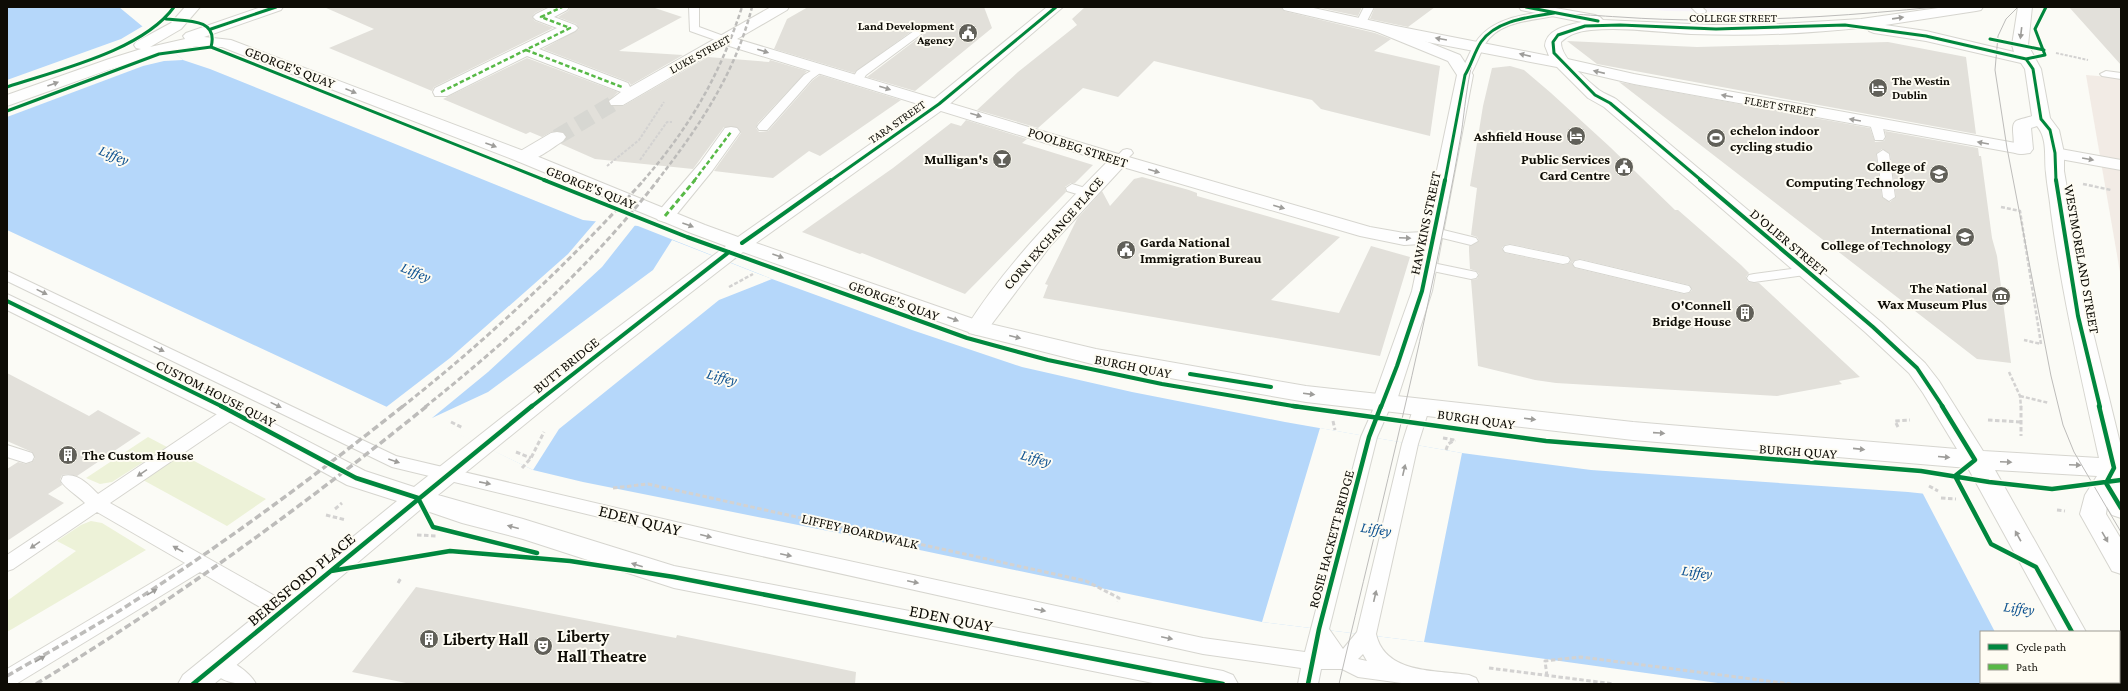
<svg xmlns="http://www.w3.org/2000/svg" width="2128" height="691" font-family="'Crimson Pro',serif">
	<style>
		.commercial { fill: #f2ebe5 }
		.education { fill: #f7f4f9 }
		.green { fill: #edf2d8 }
		.water { fill: #b5d7fa; fill-rule: evenodd }
		.pier { fill: #fbfbf6 }
		.building { fill: #e2e0da; fill-rule: evenodd }
		.lines { fill: none; stroke-linecap: round; stroke-linejoin: round }
		.street-tunnel { stroke: #d7d7d2; stroke-width: 16; stroke-dasharray: 16 8; stroke-linecap: butt }
		.lane-casing { stroke: #d6d5cf; stroke-width: 2 }
		.street-casing { stroke: #d6d5cf; stroke-width: 2 }
		.secondary-casing { stroke: #d6d5cf; stroke-width: 2 }
		.path-far2 { stroke: #d3d2d1; stroke-width: 2; stroke-dasharray: 3 1.5; stroke-linecap: butt }
		.path-far1 { stroke: #d3d2d1; stroke-width: 2.5; stroke-dasharray: 4 2; stroke-linecap: butt }
		.path { stroke: #d3d2d1; stroke-width: 3; stroke-dasharray: 4.5 2.5; stroke-linecap: butt }
		.lane { fill: #fefefe; fill-rule: evenodd }
		.street { fill: #fefefe; fill-rule: evenodd }
		.secondary { fill: #fefefe; fill-rule: evenodd }
		.tram { stroke: #bdbcba; stroke-width: 1 }
		.rail-far2 { stroke: #bdbcba; stroke-width: 2.5; stroke-dasharray: 4.5 2.5; stroke-linecap: butt }
		.rail-far1 { stroke: #bdbcba; stroke-width: 3; stroke-dasharray: 5.5 3; stroke-linecap: butt }
		.rail { stroke: #bdbcba; stroke-width: 3.5; stroke-dasharray: 7 3.5; stroke-linecap: butt }
		.quiet-far1 { stroke: #58b947; stroke-width: 2.5; stroke-dasharray: 4.5 2.5; stroke-linecap: butt }
		.quiet { stroke: #58b947; stroke-width: 3; stroke-dasharray: 5.5 3; stroke-linecap: butt }
		.cycleway-far2-casing { stroke: #fefcf3; stroke-width: 5 }
		.cycleway-far1-casing { stroke: #fefcf3; stroke-width: 6 }
		.cycleway-casing { stroke: #fefcf3; stroke-width: 7 }
		.cycleway-far2 { stroke: #00873e; stroke-width: 3 }
		.cycleway-far1 { stroke: #00873e; stroke-width: 4 }
		.cycleway { stroke: #00873e; stroke-width: 4.5 }
		.oneway { fill: #9e9d9a }
		.labels { text-anchor: middle; stroke-width: 4; stroke-linejoin: round; paint-order: stroke }
		.far-street-label { font-size: 12px; fill: #0e0c05; stroke: #fefcf3 }
		.far-poi-label { font-size: 12px; font-weight: bold; fill: #0e0c05; stroke: #fefcf3; text-anchor: end }
		.street-label { font-size: 14px; fill: #0e0c05; stroke: #fefcf3 }
		.poi-label { font-size: 14px; font-weight: bold; fill: #0e0c05; stroke: #fefcf3; text-anchor: end }
		.water-label { font-size: 15px; font-style: italic; fill: #0f5391; stroke: #fefcf3 }
		.near-street-label { font-size: 17px; fill: #0e0c05; stroke: #fefcf3 }
		.near-poi-label { font-size: 17px; font-weight: bold; fill: #0e0c05; stroke: #fefcf3; text-anchor: start }
	</style>
	<rect width="100%" height="100%" fill="#fbfbf6"/>
	<path class="commercial" d="M2086,75L2121,78V278Z"/>
	<path class="education" d="M1619,7H1846L1738,12L1667,11Z"/>
	<path class="green" d="M148,437L167,447L112,482L100,484L86,478Z
		M181,454L266,499L227,526L143,480Z
		M91,521L102,523L146,550L7,632V601L76,551L57,541L81,525Z"/>
	<path class="water" d="M7,7H119L183,60L210,69L583,220L638,226L772,279L912,330L1022,367L1132,392L1285,422L1462,453L1591,470L1908,492L2121,515V684H1725L1424,642L1262,622L858,537L583,482L533,470L429,419L387,407L7,230ZM1981,632H2119V682H1981Z"/>
	<path class="pier" d="M143,26L183,60L164,61L143,66L7,117V80L121,39Z
		M597,220L636,224L602,267L488,372L432,418L488,392L653,270L672,240L772,279L719,300L559,429L533,470L429,420L428,421L385,408L450,358L568,254Z
		M1320,428L1462,453L1424,642L1262,622Z
		M1922,492L2121,513V684H2022L2021,682H2119V632H1995Z"/>
	<path class="building" d="M324,7H547L535,13L532,17L535,21L553,28L434,87L432,91L329,48L374,29Z
		M570,7H652L682,17L619,51L683,55L631,85L629,82L543,49L579,29L576,24L558,17L568,11Z
		M808,7H984L992,28L915,91L867,77L929,30L930,26L928,24L923,23L854,73L774,49L787,19Z
		M1085,7H1281L1284,11L1375,33L1391,39L1374,51L1440,66L1430,136L1321,109L1312,100L1154,61L1118,97L1083,88L1038,128L977,110L1018,72L1077,25L1072,19Z
		M1316,7H1362L1358,16Z
		M1375,7H1435L1408,27L1370,19Z
		M2069,7H2121V65Z
		M1567,41L1697,47L1888,42L1966,57L1976,134L1597,64Z
		M708,57L769,62L770,60L807,71L758,123L756,128L759,132L768,131L813,80L820,75L901,100L820,156L809,151L773,178L714,171L741,133L737,127H724L693,169L595,159L561,144L568,137L563,132H551L542,137L530,132L526,134L443,99L527,58L618,92L608,102L611,106H623Z
		M1510,66L1524,70L1551,93L1610,147L1675,210H1678L1741,265L1749,273L1746,277L1748,282L1759,283L1860,377L1839,381L1842,384L1777,396L1556,383L1535,380L1478,366L1471,280L1477,279L1479,274L1476,271L1470,269L1469,251V246L1479,241L1477,237L1471,235L1477,188L1470,186L1483,106L1492,68ZM1510,244L1568,256L1571,261L1568,264L1563,265L1505,253L1502,248L1505,245ZM1580,259L1689,285L1692,290L1689,293L1684,294L1575,268L1572,263L1575,260Z
		M1619,82L1870,128L1875,142L1884,141L1886,137L1885,131L1978,148L1979,156H1981L1992,238L1997,256L2011,363L1977,359ZM1882,149L1890,154L1896,197L1890,202L1882,197L1876,154Z
		M966,120L1027,139L1022,143L1093,165L1075,183H1071L1065,187L1066,192L965,294L862,253L860,254L802,232L893,168L951,123L961,126Z
		M1142,177L1189,190L1197,193V196L1340,237L1271,300L1339,313L1371,246L1410,257L1380,356L1043,298L1048,285L1045,284L1077,219L1102,191L1110,206L1134,179Z
		M7,373L89,416L98,410L141,433L77,476L68,474L62,475L60,480L62,485L48,494L64,503L7,541V469L18,462L26,464L32,462L35,458L32,452L7,441Z
		M416,587L676,638L677,635L856,672L855,684H411L352,672Z"/>
	<g class="lines">
		<path class="street-tunnel" d="M557,137L617,101"/>
		<g class="lane-casing">
			<path id="lane" d="M689,7H699V27L729,38L730,40L729,42H721L690,31Z
				M1364,7H1374L1365,25H1357L1356,23Z
				M1691,7H1702L1706,11L1705,13H1697Z
				M1554,10L1558,11L1559,13L1558,15C1533,21 1500,20 1485,44C1479,55 1476,67 1469,77H1461L1459,75C1466,64 1469,52 1476,42C1492,17 1528,14 1554,10Z
				M924,24L928,25L929,27L928,29L866,75L862,81H854L852,79L857,71Z
				M821,65L825,66L827,68L812,79L767,130H759L757,127L759,124L804,75Z
				M2106,71L2121,73V79L2102,76L2100,74Z
				M1876,120L1882,124L1885,137L1883,140H1875L1870,124Z
				M1127,149L1131,150L1133,153L1123,163H1115L1113,160L1123,150Z
				M1883,150L1889,154L1895,197L1889,201L1883,197L1877,154Z
				M1072,184L1092,190L1093,193L1087,197L1067,191L1066,188Z
				M1435,228L1476,238L1478,241L1471,245L1430,235L1428,232Z
				M1510,245L1563,256L1568,257L1570,260L1568,263L1563,264L1505,252L1503,249L1505,246Z
				M1580,260L1689,286L1691,289L1689,292L1684,293L1575,267L1573,264L1575,261Z
				M1428,262L1476,272L1478,275L1476,278L1471,279L1423,269L1421,266L1423,263Z
				M1807,267L1812,268L1814,271L1812,274L1754,282L1749,281L1747,278L1749,275L1754,274Z
				M7,271L396,456L748,539L1203,638L1305,652L1361,437L1376,403L1378,399L1384,397L1390,399L1392,403L1377,437L1329,629L1343,649L1357,632L1402,444L1414,406L1416,402L1422,400L1428,402L1430,406L1418,444L1376,634C1385,674 1435,670 1469,675L1476,678L1479,684H1409L1358,677L1342,669H1321L1318,684H1298L1301,668L1203,654L748,553L392,467L7,281ZM1363,654L1367,661L1358,659Z
				M232,406L238,408L240,412L238,416L110,503L291,605L293,611L291,617L284,619L277,617L200,572L16,684H7V669L185,563L97,512L13,569L7,571V555L85,503C78,496 65,488 61,481L63,476C77,472 89,485 98,494L226,408Z
				M7,445L32,453L34,457L32,461L26,463L7,457Z
				M218,655C231,660 250,672 256,684C237,684 218,684 208,664L211,658Z"/>
		</g>
		<g class="street-casing">
			<path id="street" d="M550,7H569L567,10L554,17L575,25L578,28L575,31L539,49L628,83L630,87L771,7H789L787,10L737,39L1125,156L1370,227L1404,233L1424,232L1457,75L1448,61L1370,29L1367,26L1370,23H1380L1460,55L1473,75L1432,291L1396,403L1392,409L1384,411L1376,409L1372,403L1412,291L1422,244L1404,245L1360,236L1123,167L1051,245L985,333L977,335L969,333L966,328C1004,267 1057,213 1107,162L726,45L623,105H611L609,101L621,92L527,56L447,96H435L433,92L435,88L557,28L536,20L533,17L536,14Z
				M1563,58L1634,74L2021,144L2027,145L2030,149L2027,153L2021,154L1634,84L1557,66L1555,63L1557,60Z
				M731,127L737,128L740,132L712,171L672,220L665,222L658,220L655,216L658,212L700,163L725,128Z
				M557,132L563,133L566,137L563,141C550,149 532,165 517,161L514,157L517,153L551,133Z
				M2055,148L2121,160V170L2049,157L2046,153L2049,149Z"/>
		</g>
		<g class="secondary-casing">
			<path id="secondary" d="M185,7H200L181,29L150,47L185,39L183,36L186,33L261,7H283L281,10L204,37L231,40L529,153L705,225L738,237L933,100L1047,7H1063L945,108L756,243L982,322L1096,349L1306,386L1633,422L1957,449L1923,393L1909,373L1865,332L1604,107L1588,98L1557,67L1396,36L1284,10L1282,7H1309L1396,26L1549,56L1545,46C1546,29 1568,25 1582,22L1526,11L1521,10L1519,7H1550L1595,15L1600,17L1603,20L1713,25L1779,24L1861,19L1945,7H1983L1981,10L1976,11L1885,25L1926,31L2014,52L2012,45L2018,7H2032L2028,45L2041,69L2050,118L2059,130L2064,153V171L2089,316L2121,447V477L2118,482L2121,486V518L2112,515L2107,507L2106,514L2121,539V574L2112,571L2080,514L2085,495L2097,476L1995,470L2086,632H2058L1968,468L1633,440L1306,402L1096,365L977,335L743,252L600,363L438,495L523,519L674,566L1223,671L1233,675L1238,684H1158L674,588L523,539L462,523L421,509L214,684H178L183,675L397,501L347,485L224,418L7,310V294L240,406L365,471L414,487L584,353L726,246L691,233L517,161L222,47L197,46L167,52L108,70L7,106V95L109,59L141,49L136,48L134,45L136,42L171,23ZM1867,27L1869,31L1874,33L1926,41L2021,63L2025,69L2032,116C2027,118 2020,119 2016,121C2009,126 2017,142 2012,149L2015,153L2021,154L2030,153L2033,149L2031,128L2037,126C2048,139 2044,157 2046,173C2047,186 2050,199 2051,212C2062,295 2081,376 2099,458L1983,451L1939,381L1925,363L1881,322L1616,99C1611,96 1605,94 1599,90C1588,81 1560,57 1561,42C1569,34 1579,31 1591,30C1624,27 1658,32 1691,34C1749,36 1809,34 1867,27Z
				M2085,682H2115L2116,684H2086Z"/>
		</g>
		<path class="path-far2" d="M2056,53L2088,60
			M640,160L667,122H672
			M607,166L639,140L664,102"/>
		<path class="path-far1" d="M2083,184L2111,190
			M2001,207L2020,211L2041,344L2024,340
			M729,287L753,274
			M2009,372L2020,396L2021,407
			M2020,396L2049,403"/>
		<path class="path" d="M2021,406V436
			M1988,420L2022,422
			M1333,421L1335,430
			M451,422L463,428
			M1898,427L1895,421L1910,420
			M1443,438L1454,440
			M1446,450L1448,444L1455,440
			M516,452L531,458
			M522,468L531,458L544,432
			M1929,486L1938,491
			M613,488L648,484L1086,581L1119,598L1118,602
			M1941,498L1956,499
			M335,509L342,503
			M2057,510L2065,511
			M326,515L346,520
			M417,535L437,536
			M398,583L401,578
			M1489,668L1614,684
			M1547,676L1545,661L1581,657L1791,684"/>
		<use href="#lane" class="lane"/>
		<use href="#street" class="street"/>
		<use href="#secondary" class="secondary"/>
		<path class="tram" d="M2018,7L2006,19L1998,36L1995,70L2007,148L2051,376L2063,425L2074,452L2121,532
			M1339,684C1382,501 1429,319 1461,135C1465,111 1468,60 1481,41C1486,34 1496,29 1504,25C1541,9 1581,15 1620,17C1648,19 1677,20 1705,20C1782,20 1858,15 1935,7"/>
		<path class="rail-far2" d="M643,181C690,127 720,75 742,7
			M657,181C699,127 735,74 752,7"/>
		<path class="rail-far1" d="M402,407C488,339 570,262 644,180
			M425,407C510,339 591,266 658,180"/>
		<path class="rail" d="M7,676C48,652 90,630 130,604C225,543 315,476 403,406
			M36,684C173,601 302,507 427,406"/>
		<path class="quiet-far1" d="M526,50L622,87
			M441,92L570,28L541,17L562,7
			M694,181L731,132"/>
		<path class="quiet" d="M665,216L695,180"/>
		<g class="cycleway-far2-casing">
			<path id="cycleway-far2" d="M1526,7L1598,21
				M166,19C186,21 219,18 211,47
				M211,29L276,7
				M1990,39L2044,50
				M211,47L547,181
				M2026,59L2033,69L2041,119L2050,130L2055,153L2056,181
				M7,87C58,70 142,51 174,7
				M7,111L159,54L211,47
				M830,181L939,104L1056,7
				M1445,181L1465,75C1471,65 1475,51 1481,42C1496,20 1530,17 1554,13
				M1702,181L1610,103L1595,95L1554,53L1553,42L1558,35L1585,26L1620,25L1716,29L1845,25L1926,36L2026,59L2045,55L2035,29L2046,7"/>
		</g>
		<g class="cycleway-far1-casing">
			<path id="cycleway-far1" d="M544,180L687,237L967,338L1048,360L1162,384L1299,407
				M1700,180L1873,327L1917,368L1943,407
				M2056,180L2078,316L2100,407
				M742,243L831,180
				M7,301L223,407
				M1190,374L1271,387
				M531,407L729,252
				M1381,407L1397,366L1422,291L1445,180"/>
		</g>
		<g class="cycleway-casing">
			<path id="cycleway" d="M221,406L356,478L418,498
				M1293,406L1546,441L1921,471L1989,482L2052,489L2121,480
				M1942,406L1975,460L1955,476L1991,544L2036,567L2072,632
				M2099,406L2114,468L2106,483L2121,508
				M418,498L433,527L537,553
				M331,571L450,551L570,561L674,577L1223,684
				M193,684L532,406
				M1308,684L1319,629L1369,437L1381,406"/>
		</g>
		<use href="#cycleway-far2" class="cycleway-far2"/>
		<use href="#cycleway-far1" class="cycleway-far1"/>
		<use href="#cycleway" class="cycleway"/>
	</g>
	<defs><path id="oneway-solid" d="M-6-.8H1V-3.2L6.5 0L1 3.2V.8H-6Z"/></defs>
	<g class="oneway">
		<use href="#oneway-solid" transform="translate(1898 18) rotate(-8)"/>
		<use href="#oneway-solid" transform="translate(2021 33) rotate(97)"/>
		<use href="#oneway-solid" transform="translate(1441 39) rotate(-170)"/>
		<use href="#oneway-solid" transform="translate(763 51) rotate(17)"/>
		<use href="#oneway-solid" transform="translate(1525 55) rotate(-167)"/>
		<use href="#oneway-solid" transform="translate(1599 72) rotate(-167)"/>
		<use href="#oneway-solid" transform="translate(53 84) rotate(-20)"/>
		<use href="#oneway-solid" transform="translate(885 88) rotate(17)"/>
		<use href="#oneway-solid" transform="translate(351 91) rotate(22)"/>
		<use href="#oneway-solid" transform="translate(1727 96) rotate(-170)"/>
		<use href="#oneway-solid" transform="translate(976 115) rotate(17)"/>
		<use href="#oneway-solid" transform="translate(1855 120) rotate(-170)"/>
		<use href="#oneway-solid" transform="translate(1983 143) rotate(-170)"/>
		<use href="#oneway-solid" transform="translate(491 145) rotate(20)"/>
		<use href="#oneway-solid" transform="translate(2088 159) rotate(10)"/>
		<use href="#oneway-solid" transform="translate(1154 171) rotate(16)"/>
		<use href="#oneway-solid" transform="translate(1279 207) rotate(16)"/>
		<use href="#oneway-solid" transform="translate(688 225) rotate(20)"/>
		<use href="#oneway-solid" transform="translate(1405 238) rotate(2)"/>
		<use href="#oneway-solid" transform="translate(778 256) rotate(20)"/>
		<use href="#oneway-solid" transform="translate(42 292) rotate(26)"/>
		<use href="#oneway-solid" transform="translate(953 319) rotate(20)"/>
		<use href="#oneway-solid" transform="translate(1015 337) rotate(14)"/>
		<use href="#oneway-solid" transform="translate(159 349) rotate(26)"/>
		<use href="#oneway-solid" transform="translate(1309 394) rotate(7)"/>
		<use href="#oneway-solid" transform="translate(276 405) rotate(26)"/>
		<use href="#oneway-solid" transform="translate(1530 419) rotate(7)"/>
		<use href="#oneway-solid" transform="translate(1659 433) rotate(4)"/>
		<use href="#oneway-solid" transform="translate(1859 449) rotate(6)"/>
		<use href="#oneway-solid" transform="translate(1944 457) rotate(5)"/>
		<use href="#oneway-solid" transform="translate(394 461) rotate(19)"/>
		<use href="#oneway-solid" transform="translate(2006 462) rotate(3)"/>
		<use href="#oneway-solid" transform="translate(2075 465) rotate(3)"/>
		<use href="#oneway-solid" transform="translate(1404 470) rotate(-77)"/>
		<use href="#oneway-solid" transform="translate(142 473) rotate(146)"/>
		<use href="#oneway-solid" transform="translate(485 483) rotate(11)"/>
		<use href="#oneway-solid" transform="translate(513 527) rotate(-165)"/>
		<use href="#oneway-solid" transform="translate(706 536) rotate(14)"/>
		<use href="#oneway-solid" transform="translate(2018 536) rotate(-119)"/>
		<use href="#oneway-solid" transform="translate(2105 537) rotate(60)"/>
		<use href="#oneway-solid" transform="translate(35 545) rotate(146)"/>
		<use href="#oneway-solid" transform="translate(178 549) rotate(-151)"/>
		<use href="#oneway-solid" transform="translate(786 555) rotate(12)"/>
		<use href="#oneway-solid" transform="translate(637 565) rotate(-163)"/>
		<use href="#oneway-solid" transform="translate(913 582) rotate(12)"/>
		<use href="#oneway-solid" transform="translate(152 592) rotate(-31)"/>
		<use href="#oneway-solid" transform="translate(1375 596) rotate(-77)"/>
		<use href="#oneway-solid" transform="translate(1040 610) rotate(12)"/>
		<use href="#oneway-solid" transform="translate(1167 638) rotate(12)"/>
		<use href="#oneway-solid" transform="translate(40 659) rotate(-31)"/>
	</g>
	<defs>
		<g id="civic-disc" transform="scale(1)"><circle r="9.5" fill="#616059" stroke="#fefcf3"/><path d="M-.6-6.5H3V-4.5H.6V-3L4-1V1h2V6H-6V1h2V-1L-.6-3ZM-1.2 2.5V6h2.4V2.5Z" fill="#fff"/></g>
		<g id="hotel-disc" transform="scale(1)"><circle r="9.5" fill="#616059" stroke="#fefcf3"/><path d="M-6-4.5h1.5V1H6V5H4.5V3h-9V5H-6ZM-4 0a1.8 1.8 0 1 1 3.6 0ZM.5 0V-2.5h3Q6-2.5 6 0Z" fill="#fff"/></g>
		<g id="stadium-disc" transform="scale(1)"><circle r="9.5" fill="#616059" stroke="#fefcf3"/><path d="M0-5a6.5 5 0 1 0 0 10a6.5 5 0 1 0 0-10ZM-3.5-1.8h7v3.6h-7Z" fill="#fff"/></g>
		<g id="bar-disc" transform="scale(1)"><circle r="9.5" fill="#616059" stroke="#fefcf3"/><path d="M-6-5H6L.8 .8V4.5H3.5V6h-7V4.5H-.8V.8Z" fill="#fff"/></g>
		<g id="university-disc" transform="scale(1)"><circle r="9.5" fill="#616059" stroke="#fefcf3"/><path d="M0-5L7-2L0 1L-7-2ZM-4 1L0 2.5L4 1V4Q0 6-4 4Z" fill="#fff"/></g>
		<g id="museum-disc" transform="scale(1)"><circle r="9.5" fill="#616059" stroke="#fefcf3"/><path d="M0-6L6-3V-2H-6V-3ZM-5-1h2V3h-2ZM-1-1h2V3h-2ZM3-1h2V3H3ZM-6 4H6V6H-6Z" fill="#fff"/></g>
		<g id="building-disc" transform="scale(1)"><circle r="9.5" fill="#616059" stroke="#fefcf3"/><path d="M-4-6H4V6H1V3H-1V6H-4ZM-2.5-4.3h1.7v1.8h-1.7ZM.8-4.3h1.7v1.8H.8ZM-2.5-1h1.7V.8h-1.7ZM.8-1h1.7V.8H.8Z" fill="#fff"/></g>
		<g id="theatre-disc" transform="scale(1)"><circle r="9.5" fill="#616059" stroke="#fefcf3"/><path d="M-5-5.5Q0-4 5-5.5V0Q5 5 0 6Q-5 5-5 0ZM-3.3-2.5H-1v1.5H-3.3ZM1-2.5H3.3v1.5H1ZM-2.8 1Q0 5.5 2.8 1Z" fill="#fff"/></g>
	</defs>
	<g fill-rule="evenodd">
		<use href="#civic-disc" x="968" y="33"/>
		<use href="#hotel-disc" x="1878" y="88"/>
		<use href="#hotel-disc" x="1576" y="136"/>
		<use href="#stadium-disc" x="1716" y="138"/>
		<use href="#bar-disc" x="1002" y="159"/>
		<use href="#civic-disc" x="1624" y="167"/>
		<use href="#university-disc" x="1939" y="174"/>
		<use href="#university-disc" x="1965" y="237"/>
		<use href="#civic-disc" x="1126" y="250"/>
		<use href="#museum-disc" x="2001" y="296"/>
		<use href="#building-disc" x="1745" y="313"/>
		<use href="#building-disc" x="68" y="455"/>
		<use href="#building-disc" x="429" y="639"/>
		<use href="#theatre-disc" x="543" y="646"/>
	</g>
	<g class="labels">
		<g class="far-street-label">
			<text x="1733" y="22">COLLEGE STREET</text>
			<text transform="translate(700 54) rotate(-29)" y="4">LUKE STREET</text>
			<text transform="translate(1780 106) rotate(10)" y="4">FLEET STREET</text>
			<text transform="translate(897 122) rotate(-35)" y="4">TARA STREET</text>
		</g>
		<g class="far-poi-label">
			<text x="954" y="30">Land Development<tspan x="954" dy="14">Agency</tspan></text>
			<text x="1892" y="85" text-anchor="start">The Westin<tspan x="1892" dy="14">Dublin</tspan></text>
		</g>
		<g class="street-label">
			<text transform="translate(290 67) rotate(21)" y="5">GEORGE'S QUAY</text>
			<text transform="translate(1078 147) rotate(18)" y="5">POOLBEG STREET</text>
			<text transform="translate(591 187) rotate(22)" y="5">GEORGE'S QUAY</text>
			<text transform="translate(1425 223) rotate(-78)" y="5">HAWKINS STREET</text>
			<text transform="translate(1053 233) rotate(-49)" y="5">CORN EXCHANGE PLACE</text>
			<text transform="translate(1789 242) rotate(40)" y="5">D'OLIER STREET</text>
			<text transform="translate(2082 259) rotate(80)" y="5">WESTMORELAND STREET</text>
			<text transform="translate(894 300) rotate(20)" y="5">GEORGE'S QUAY</text>
			<text transform="translate(566 365) rotate(-39)" y="5">BUTT BRIDGE</text>
			<text transform="translate(1133 366) rotate(11)" y="5">BURGH QUAY</text>
			<text transform="translate(216 393) rotate(27)" y="5">CUSTOM HOUSE QUAY</text>
			<text transform="translate(1476 419) rotate(8)" y="5">BURGH QUAY</text>
			<text transform="translate(1798 451) rotate(4)" y="5">BURGH QUAY</text>
			<text transform="translate(860 531) rotate(13)" y="5">LIFFEY BOARDWALK</text>
			<text transform="translate(1331 539) rotate(-75)" y="5">ROSIE HACKETT BRIDGE</text>
		</g>
		<g class="poi-label">
			<text x="1730" y="135" text-anchor="start">echelon indoor<tspan x="1730" dy="16">cycling studio</tspan></text>
			<text x="1562" y="141">Ashfield House</text>
			<text x="988" y="164">Mulligan's</text>
			<text x="1610" y="164">Public Services<tspan x="1610" dy="16">Card Centre</tspan></text>
			<text x="1925" y="171">College of<tspan x="1925" dy="16">Computing Technology</tspan></text>
			<text x="1951" y="234">International<tspan x="1951" dy="16">College of Technology</tspan></text>
			<text x="1140" y="247" text-anchor="start">Garda National<tspan x="1140" dy="16">Immigration Bureau</tspan></text>
			<text x="1987" y="293">The National<tspan x="1987" dy="16">Wax Museum Plus</tspan></text>
			<text x="1731" y="310">O'Connell<tspan x="1731" dy="16">Bridge House</tspan></text>
			<text x="82" y="460" text-anchor="start">The Custom House</text>
		</g>
		<g class="water-label">
			<text transform="translate(114 155) rotate(21)" y="5">Liffey</text>
			<text transform="translate(416 272) rotate(21)" y="5">Liffey</text>
			<text transform="translate(722 377) rotate(14)" y="5">Liffey</text>
			<text transform="translate(1036 458) rotate(14)" y="5">Liffey</text>
			<text transform="translate(1376 529) rotate(8)" y="5">Liffey</text>
			<text transform="translate(1697 572) rotate(7)" y="5">Liffey</text>
			<text transform="translate(2019 608) rotate(6)" y="5">Liffey</text>
		</g>
		<g class="near-street-label">
			<text transform="translate(640 520) rotate(14)" y="6">EDEN QUAY</text>
			<text transform="translate(301 579) rotate(-40)" y="6">BERESFORD PLACE</text>
			<text transform="translate(951 618) rotate(11)" y="6">EDEN QUAY</text>
		</g>
		<g class="near-poi-label">
			<text x="557" y="642">Liberty<tspan x="557" dy="20">Hall Theatre</tspan></text>
			<text x="443" y="645">Liberty Hall</text>
		</g>
	</g>
	<rect width="2128" height="691" fill="none" stroke="#0e0c05" stroke-width="16"/>
	<rect x="1980" y="631" width="140" height="52" fill="#fefcf3" stroke="#9e9c94"/>
	<rect x="1988" y="644" width="20" height="6" fill="#00873e" stroke="#9e9c94"/>
	<text x="2016" y="651" font-size="12" fill="#0e0c05">Cycle path</text>
	<rect x="1988" y="664" width="20" height="6" fill="#58b947" stroke="#9e9c94"/>
	<text x="2016" y="671" font-size="12" fill="#0e0c05">Path</text>
</svg>
